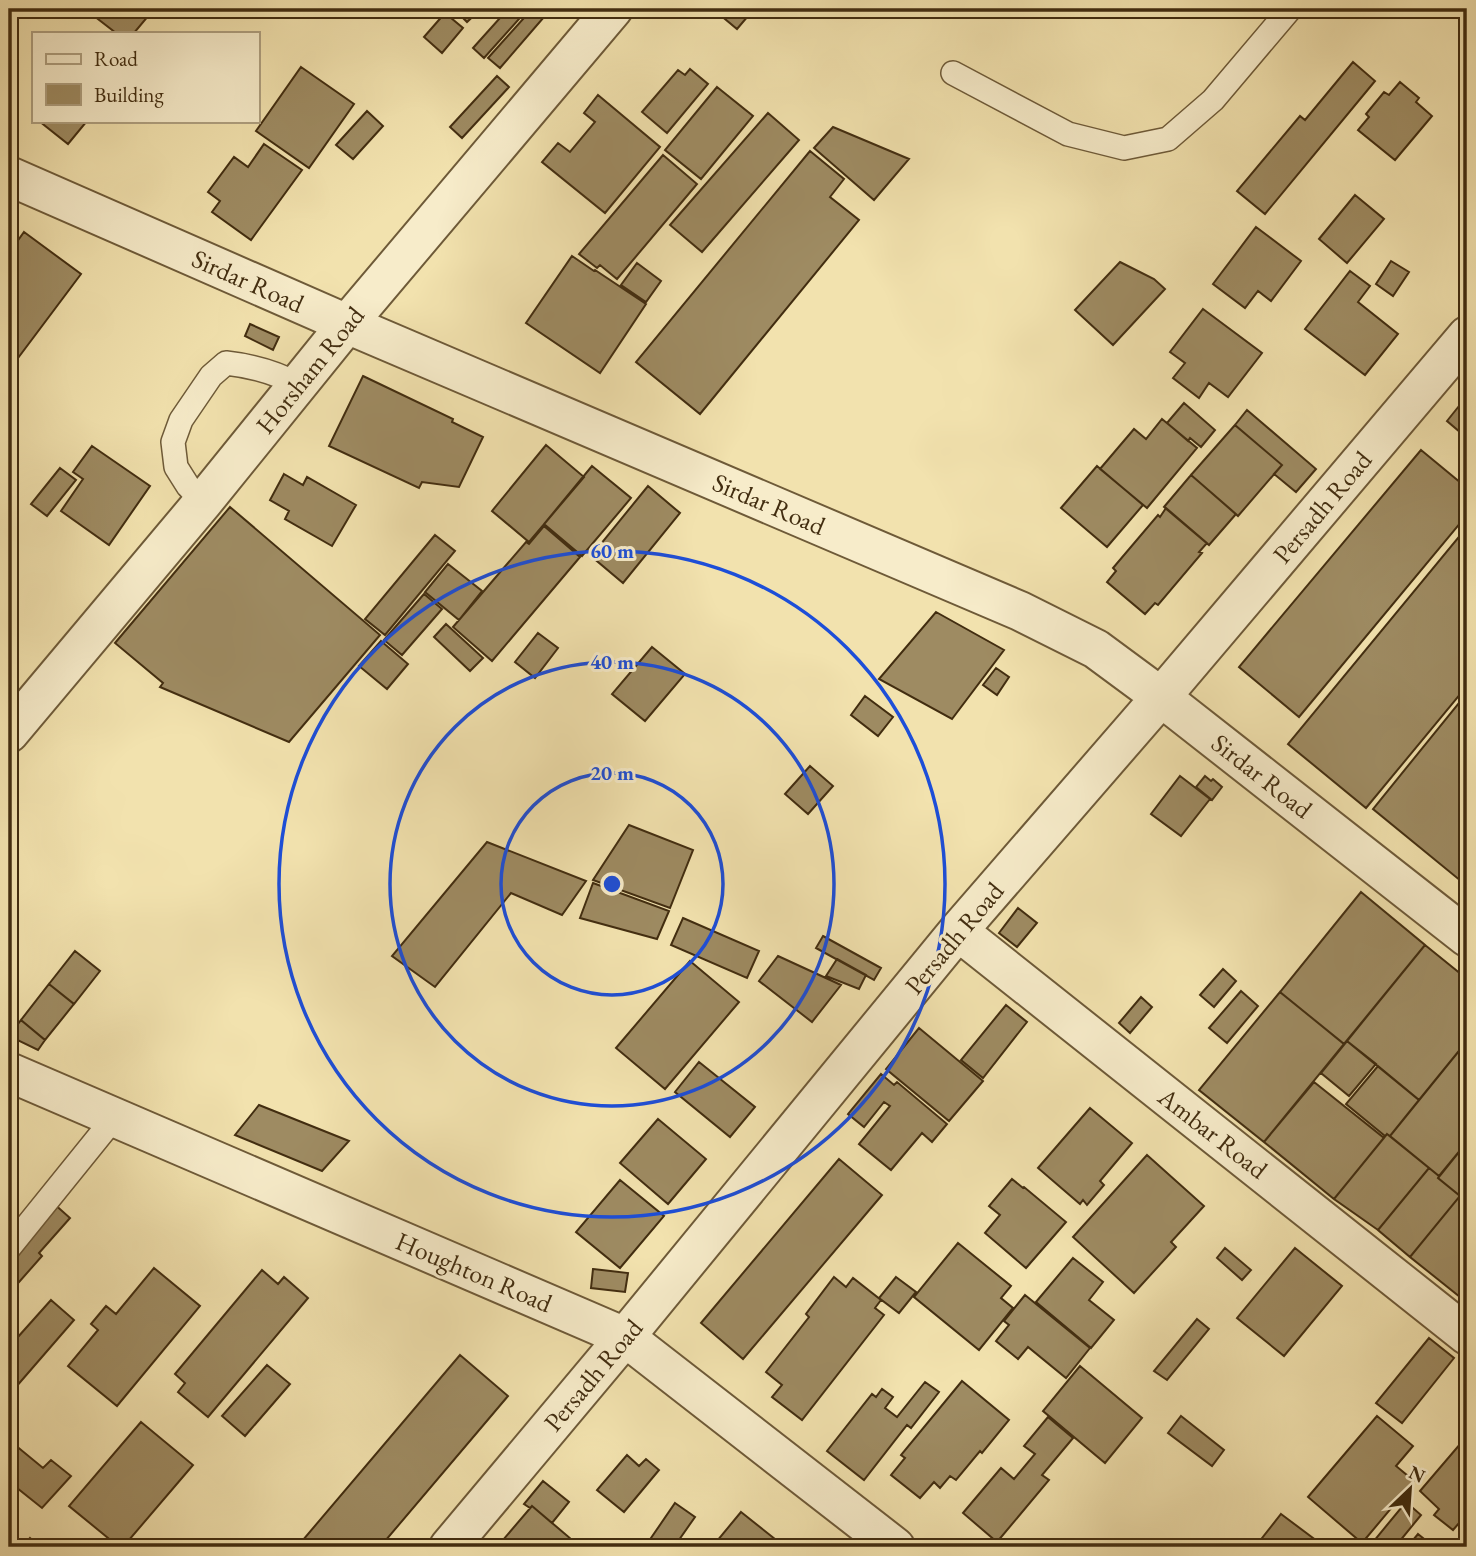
<svg xmlns="http://www.w3.org/2000/svg" width="1476" height="1556" font-family="'EB Garamond',serif">
	<style>
		.building { fill: #9e8b62; stroke: #422d10; stroke-width: 2 }
		.lines { fill: none; stroke-linecap: round; stroke-linejoin: round }
		.lane-casing { stroke: #6e5a38; stroke-width: 26 }
		.street-casing { stroke: #6e5a38; stroke-width: 42 }
		.lane { stroke: #f7ecca; stroke-width: 23 }
		.street { stroke: #f7ecca; stroke-width: 38 }
		.ring { fill: none; stroke: #1d4ed8; stroke-width: 3.5 }
		.labels { text-anchor: middle; stroke-width: 6; stroke-linejoin: round; paint-order: stroke }
		.street-label { font-size: 26px; fill: #422d10; stroke: #f7ecca }
		.centre { fill: #1d4ed8; stroke: #f7ecca; stroke-width: 3.5 }
		.ring-label { font-size: 21px; text-anchor: middle; font-weight: bold; fill: #1d4ed8; stroke: #f7ecca; stroke-width: 6; stroke-linejoin: round; paint-order: stroke }
	</style>
	<rect width="100%" height="100%" fill="#f2e2ae"/>
	<filter id="stains"><feTurbulence type="fractalNoise" baseFrequency=".00286" numOctaves="4"/><feColorMatrix values="0 0 0 0 .2 0 0 0 0 .09 0 0 0 0 .02 0 0 0 .5 -.17"/></filter>
	<radialGradient id="worn" r=".72"><stop offset=".6" stop-color="#630" stop-opacity="0"/><stop offset="1" stop-color="#630" stop-opacity=".3"/></radialGradient>
	<path class="building" d="M85,9H154L134,33H116Z
		M454,9H481L467,22Z
		M508,9H528L484,58L473,48Z
		M532,9H536L544,17L500,68L488,58Z
		M713,9H754L737,29Z
		M445,13L463,28L442,53L424,37Z
		M1353,62L1375,81L1265,214L1237,191L1300,116L1305,120Z
		M301,67L354,104L309,168L256,131Z
		M690,69L708,84L667,133L642,112L678,70L685,75Z
		M497,76L509,87L462,138L450,127Z
		M1400,82L1419,98L1416,102L1432,116L1395,160L1358,130L1369,117L1366,114L1384,92L1389,95Z
		M717,87L753,116L701,179L665,150Z
		M598,95L660,147L605,213L542,162L558,143L570,152L595,122L584,113Z
		M367,111L383,126L353,159L336,145Z
		M768,113L799,140L702,252L670,225Z
		M39,121H87L68,144Z
		M833,127L909,159L874,200L814,148Z
		M264,144L302,170L251,240L212,212L220,201L208,192L234,157L248,167Z
		M810,151L844,179L830,197L859,220L700,414L636,362Z
		M663,155L697,184L617,279L600,265L597,268L579,254Z
		M1355,195L1384,219L1347,263L1319,239Z
		M1256,227L1301,261L1271,301L1258,291L1245,308L1213,284Z
		M24,232L81,274L9,370V253Z
		M572,256L594,271L595,270L646,304L600,373L526,323Z
		M1391,261L1409,272L1393,296L1376,284Z
		M1120,262L1154,279L1165,289L1113,345L1075,310Z
		M637,263L661,281L646,302L621,285Z
		M1350,271L1370,286L1358,302L1398,334L1365,375L1305,329Z
		M1203,309L1262,353L1228,397L1209,383L1199,398L1173,378L1185,363L1170,352Z
		M250,324L279,337L273,350L245,336Z
		M363,376L453,419L452,422L483,437L459,487L422,482L419,488L329,446Z
		M1467,396V438L1447,421Z
		M1184,403L1215,430L1201,447L1190,438L1188,441L1167,423Z
		M1247,410L1316,469L1296,492L1274,474L1282,465L1235,425Z
		M1162,419L1197,448L1147,508L1100,469L1134,429L1146,439Z
		M1235,425L1282,465L1238,516L1191,475Z
		M546,445L584,477L529,542L492,511Z
		M92,446L150,486L109,545L61,511L83,479L73,472Z
		M1421,450L1467,488V515L1299,717L1239,667Z
		M592,466L631,498L582,556L544,524Z
		M1097,466L1143,505L1107,547L1061,508Z
		M60,468L76,480L47,516L31,504Z
		M284,474L303,485L307,477L356,505L332,546L285,519L289,511L270,500Z
		M1191,475L1236,514L1209,545L1164,507Z
		M648,486L680,513L623,583L591,556Z
		M230,507L380,635L289,742L160,687L163,683L115,643Z
		M1166,508L1207,543L1199,552L1202,553L1158,605L1155,603L1145,614L1107,582L1116,571L1113,568L1158,515L1160,517Z
		M544,526L580,557L492,661L453,627L526,542L529,544Z
		M1467,527V686L1366,808L1288,744Z
		M435,535L455,551L385,635L365,619Z
		M448,564L482,591L459,620L425,592Z
		M424,594L442,609L402,655L384,640Z
		M936,612L1004,650L952,719L879,679Z
		M446,624L483,658L470,671L434,637Z
		M538,633L558,648L535,678L515,662Z
		M381,641L408,664L387,689L359,666Z
		M652,647L685,674L645,721L612,694Z
		M996,668L1009,677L997,695L983,685Z
		M1467,693V886L1373,809Z
		M865,696L893,717L878,736L851,715Z
		M810,766L833,786L808,814L785,794Z
		M1180,776L1210,799L1181,836L1151,814Z
		M1205,776L1211,781L1213,779L1222,787L1212,800L1196,787Z
		M629,825L693,850L670,908L593,880Z
		M487,842L586,881L562,915L511,893L435,987L392,956Z
		M593,883L669,911L657,939L580,918Z
		M1361,892L1425,945L1344,1044L1280,992Z
		M1018,908L1037,923L1017,947L999,933Z
		M683,918L759,951L747,978L671,945Z
		M823,936L881,968L874,980L816,948Z
		M1425,945L1467,979V1041L1419,1100L1347,1041Z
		M75,951L100,971L74,1004L49,984Z
		M778,956L841,985L812,1022L759,981Z
		M837,959L866,975L859,989L826,976Z
		M690,961L739,1002L665,1089L616,1048Z
		M1223,969L1236,981L1214,1007L1200,995Z
		M49,984L74,1004L45,1040L21,1020Z
		M1241,991L1258,1006L1227,1043L1209,1028Z
		M1280,992L1344,1044L1264,1142L1199,1090Z
		M1141,997L1152,1007L1130,1033L1119,1023Z
		M1006,1005L1027,1022L983,1078L961,1060Z
		M21,1020L45,1040L38,1050L9,1036Z
		M919,1028L983,1081L949,1121L886,1069Z
		M1347,1041L1376,1064L1349,1096L1321,1073Z
		M1467,1041V1142L1439,1176L1390,1136Z
		M699,1062L755,1107L730,1137L675,1092Z
		M1378,1066L1419,1100L1390,1136L1387,1134L1385,1136L1346,1104Z
		M881,1074L894,1085L897,1082L947,1124L932,1142L922,1133L891,1170L859,1144L890,1106L884,1102L864,1127L848,1114Z
		M1314,1082L1384,1138L1334,1199L1264,1142Z
		M259,1105L349,1141L322,1171L235,1135Z
		M1090,1108L1132,1143L1100,1181L1104,1185L1087,1205L1083,1200L1080,1204L1038,1168Z
		M658,1119L706,1159L668,1204L620,1163Z
		M1387,1134L1429,1168L1378,1230L1334,1199Z
		M1467,1142V1298L1465,1301L1410,1257L1460,1196L1438,1178Z
		M1147,1155L1204,1206L1171,1242L1176,1247L1134,1293L1073,1237Z
		M839,1159L882,1195L743,1359L701,1323Z
		M1429,1168L1439,1176L1438,1178L1460,1196L1410,1257L1378,1230Z
		M1012,1179L1023,1188L1024,1187L1066,1222L1026,1268L985,1233L1000,1215L989,1206Z
		M620,1180L664,1216L620,1268L576,1232Z
		M52,1202L70,1218L39,1253L42,1256L12,1290L9,1287V1251Z
		M958,1243L1011,1286L1001,1298L1013,1308L979,1350L914,1297Z
		M1225,1248L1251,1270L1242,1280L1217,1258Z
		M1295,1248L1342,1286L1284,1356L1237,1318Z
		M1073,1258L1103,1282L1089,1300L1114,1320L1091,1348L1036,1302Z
		M154,1268L200,1306L117,1406L68,1366L98,1330L91,1324L106,1306L116,1314Z
		M593,1269L628,1273L625,1292L591,1288Z
		M262,1270L278,1284L284,1277L308,1298L208,1417L178,1392L185,1383L175,1374Z
		M834,1277L846,1287L853,1278L881,1300L875,1308L884,1315L802,1420L772,1397L782,1385L766,1372L809,1317L806,1314Z
		M896,1277L916,1292L899,1313L879,1298Z
		M1025,1295L1090,1348L1066,1378L1028,1347L1018,1359L996,1341L1009,1325L1004,1321Z
		M51,1300L74,1320L9,1395V1347Z
		M1197,1319L1209,1329L1167,1380L1154,1371Z
		M1429,1338L1454,1358L1402,1423L1376,1403Z
		M460,1355L508,1396L380,1547H297Z
		M267,1365L290,1384L245,1436L222,1416Z
		M1080,1366L1142,1418L1105,1463L1043,1411Z
		M962,1381L1009,1420L982,1453L980,1451L956,1480L950,1476L940,1488L934,1482L920,1498L891,1475L905,1458L901,1455Z
		M925,1382L939,1392L911,1428L907,1425L864,1480L827,1451L872,1394L876,1397L882,1389L893,1397L885,1408L897,1417Z
		M1181,1416L1224,1450L1212,1466L1168,1433Z
		M1377,1416L1413,1446L1396,1466L1414,1481L1362,1543L1308,1497Z
		M1048,1417L1073,1438L1042,1475L1049,1480L997,1542L963,1513L1001,1468L1014,1479L1035,1454L1024,1446Z
		M141,1422L193,1465L123,1547H119L69,1506Z
		M1467,1436V1516L1466,1515L1453,1530L1434,1515L1439,1509L1420,1491Z
		M9,1440L43,1468L51,1460L71,1476L42,1508L12,1484L9,1488Z
		M627,1455L639,1466L646,1459L659,1470L624,1512L597,1490Z
		M543,1481L569,1502L552,1523L532,1506L530,1508L524,1504Z
		M1406,1502L1421,1515L1395,1547H1379L1373,1542Z
		M675,1503L695,1517L674,1547H665L651,1538Z
		M532,1506L571,1539L565,1546L567,1547H497Z
		M741,1512L785,1547H712Z
		M1281,1514L1325,1547H1255Z
		M1418,1534L1434,1547H1411L1409,1545Z
		M30,1538L41,1547H22Z"/>
	<g class="lines">
		<g class="lane-casing">
			<path id="lane" d="M953,73L1068,134L1124,148L1168,139L1213,100L1290,9
				M203,502L188,486L176,467L173,442L181,420L211,376L226,363C253,366 275,372 299,385
				M9,1248L114,1118"/>
		</g>
		<g class="street-casing">
			<path id="street" d="M9,176L347,324L1020,611L1096,649L1161,697L1467,937
				M9,733L203,502L347,324L613,9
				M958,931L1467,1335
				M9,1072L625,1337L895,1547
				M449,1547L625,1337L958,931L1161,697L1467,336"/>
		</g>
		<use href="#lane" class="lane"/>
		<use href="#street" class="street"/>
	</g>
	<g class="ring">
		<circle cx="612" cy="884" r="111"/>
		<circle cx="612" cy="884" r="222"/>
		<circle cx="612" cy="884" r="333"/>
	</g>
	<g class="labels">
		<g class="street-label">
			<text transform="translate(248 281) rotate(24)" y="9">Sirdar Road</text>
			<text transform="translate(310 370) rotate(-51)" y="9">Horsham Road</text>
			<text transform="translate(769 504) rotate(23)" y="9">Sirdar Road</text>
			<text transform="translate(1322 507) rotate(-50)" y="9">Persadh Road</text>
			<text transform="translate(1262 776) rotate(38)" y="9">Sirdar Road</text>
			<text transform="translate(954 938) rotate(-50)" y="9">Persadh Road</text>
			<text transform="translate(1213 1133) rotate(38)" y="9">Ambar Road</text>
			<text transform="translate(474 1272) rotate(23)" y="9">Houghton Road</text>
			<text transform="translate(593 1375) rotate(-50)" y="9">Persadh Road</text>
		</g>
	</g>
	<circle cx="612" cy="884" r="10" class="centre"/>
	<g class="ring-label">
		<text x="612" y="558">60 m</text>
		<text x="612" y="669">40 m</text>
		<text x="612" y="780">20 m</text>
	</g>
	<rect width="1476" height="1556" fill="none" stroke="#f2e2ae" stroke-width="35"/>
	<rect x="10" y="10" width="1455" height="1535" fill="none" stroke="#422d10" stroke-width="3.5"/>
	<rect x="18" y="18" width="1441" height="1521" fill="none" stroke="#422d10" stroke-width="2"/>
	<rect x="32" y="32" width="228" height="91" fill="#f7ecca" stroke="#afa080" stroke-width="2"/>
	<rect x="46" y="54" width="35" height="10" fill="#f7ecca" stroke="#afa080" stroke-width="2"/>
	<text x="94" y="66" font-size="21" fill="#422d10">Road</text>
	<rect x="46" y="84" width="35" height="21" fill="#9e8b62" stroke="#afa080" stroke-width="2"/>
	<text x="94" y="102" font-size="21" fill="#422d10">Building</text>
	<g transform="translate(1410 1489) rotate(25)" stroke="#f7ecca" stroke-width="5" paint-order="stroke">
	<path d="M0-5L12 26L0 18L-12 26Z" fill="#422d10"/>
	<text y="-10" font-size="19" font-weight="bold" text-anchor="middle" fill="#422d10">N</text>
	</g>
	<rect width="100%" height="100%" filter="url(#stains)"/>
	<rect width="100%" height="100%" fill="url(#worn)"/>
</svg>
